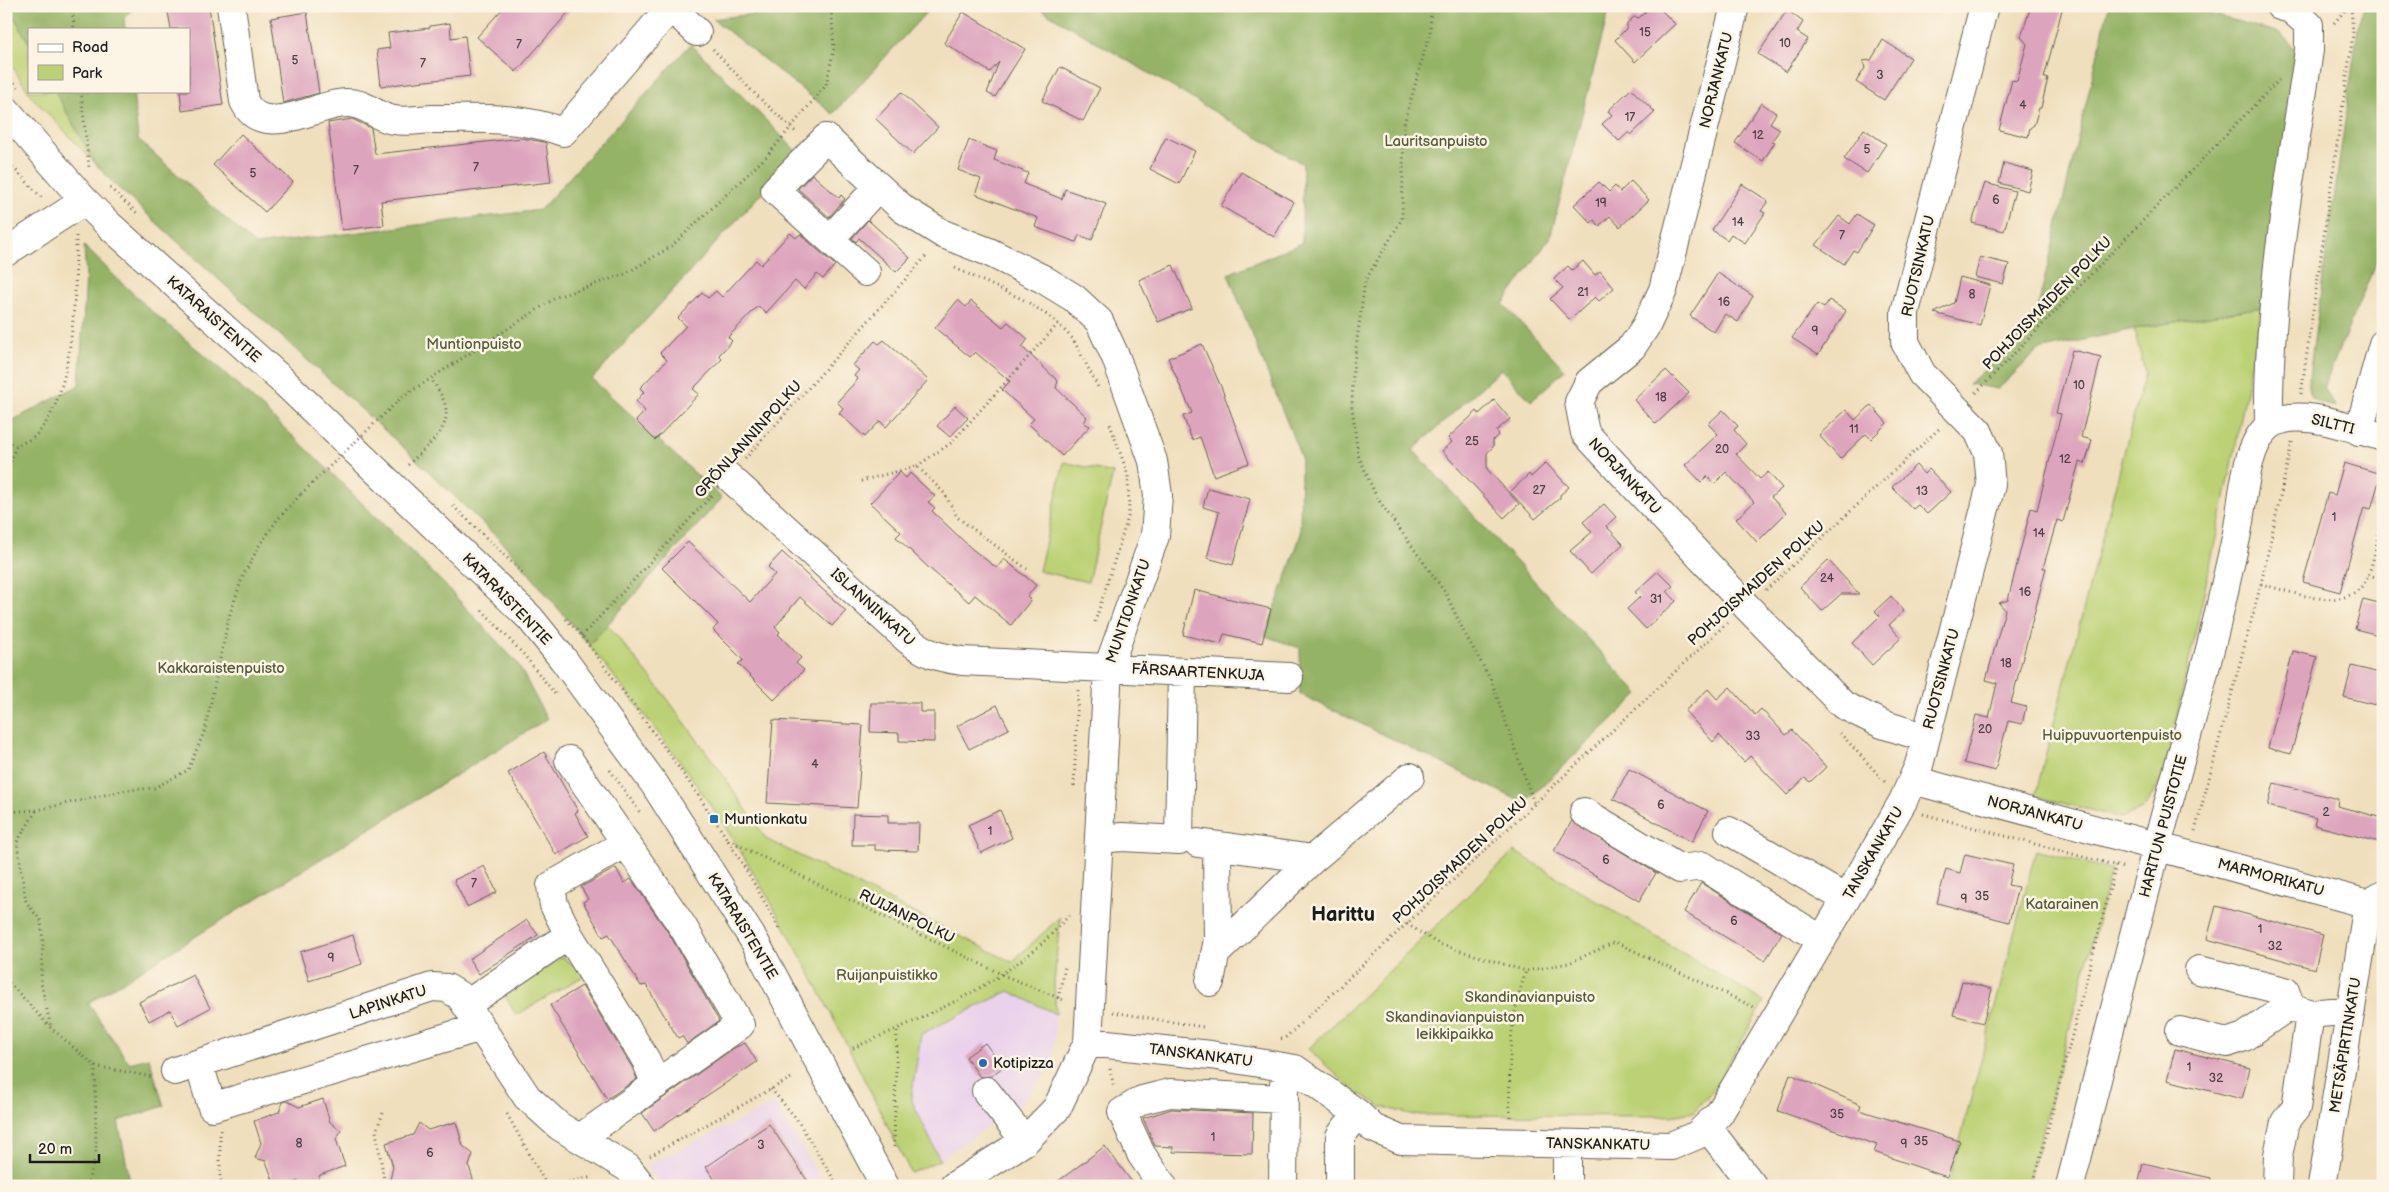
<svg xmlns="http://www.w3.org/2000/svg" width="2389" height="1192" font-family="'Balsamiq Sans',sans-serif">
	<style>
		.built { fill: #ead1ec }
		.green { fill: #bcd175; stroke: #6c7648 }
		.forest { fill: #95b366; stroke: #586841 }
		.building { fill: #dda4bd }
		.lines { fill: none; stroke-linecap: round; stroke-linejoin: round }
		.minor-casing { stroke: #666054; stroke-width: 30 }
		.path { stroke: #666054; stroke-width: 3; stroke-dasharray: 1 4; stroke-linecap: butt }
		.minor { stroke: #fff; stroke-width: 28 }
		.path-bridge { stroke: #666054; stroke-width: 3; stroke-dasharray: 1 4; stroke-linecap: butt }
		.poi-dot { fill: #1f6fb2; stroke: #fcf5e5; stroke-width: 2 }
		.labels { text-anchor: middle; stroke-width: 5; stroke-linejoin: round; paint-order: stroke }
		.number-label { font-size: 12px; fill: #4c3e44 }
		.street-label { font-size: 15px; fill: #1c1c1c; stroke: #fcf5e5 }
		.park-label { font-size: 15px; fill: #545b3b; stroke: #fcf5e5 }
		.poi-label { font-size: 15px; fill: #1c1c1c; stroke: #fcf5e5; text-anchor: start }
		.district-label { font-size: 20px; font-weight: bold; fill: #1c1c1c; stroke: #fcf5e5 }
	</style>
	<rect width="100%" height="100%" fill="#fcf5e5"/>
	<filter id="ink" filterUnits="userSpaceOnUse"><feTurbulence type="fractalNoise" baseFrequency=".02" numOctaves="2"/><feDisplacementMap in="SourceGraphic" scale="10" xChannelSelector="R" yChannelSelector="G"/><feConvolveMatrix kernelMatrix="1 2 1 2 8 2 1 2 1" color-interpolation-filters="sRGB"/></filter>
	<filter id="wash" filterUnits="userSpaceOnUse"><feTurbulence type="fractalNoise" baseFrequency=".0096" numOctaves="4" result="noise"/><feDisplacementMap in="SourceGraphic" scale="20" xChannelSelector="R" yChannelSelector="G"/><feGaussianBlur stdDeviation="1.12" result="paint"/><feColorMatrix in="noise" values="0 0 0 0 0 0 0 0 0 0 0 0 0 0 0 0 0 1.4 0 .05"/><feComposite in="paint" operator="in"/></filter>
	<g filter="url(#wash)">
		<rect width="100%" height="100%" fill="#f0dfbd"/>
		<path class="built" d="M1009,990L1056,1014L1053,1058L1044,1076L1022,1102L940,1160L910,1099L921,1033Z
			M775,1104L825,1186H661L647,1165Z"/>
		<path class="green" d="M6,6H8L29,43V91H55L94,162L31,96L6,56Z
			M2262,307L2232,465L2170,748L2159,784L2144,808L2121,818L2035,796L2145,372L2134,329Z
			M1064,462L1113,473L1088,582L1039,571Z
			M607,624L663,693L721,772L766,839L1012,962L1060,917L1054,984L1056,1014L1009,991L921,1034L911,1099L940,1160L911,1173C858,1068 808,962 747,862C701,785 645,715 589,645Z
			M2036,850L2111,870L2028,1186H1948Z
			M1514,851L1764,1002L1713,1090L1693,1112L1671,1116L1414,1115L1382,1107L1353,1090L1308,1049Z
			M562,957L587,974L516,1015L505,996Z"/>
		<path class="forest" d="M8,6H135L124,18L125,29H29V43Z
			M817,6H932L833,114L713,19Z
			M1035,6H1610L1550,238L1503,304L1565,370L1531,401L1501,369L1413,450L1639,694L1524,803L1300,694V648L1265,636L1300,537L1301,457L1228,274L1302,243L1303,164Z
			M2109,6H2181L2280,33L2298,51L2262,307L2134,329L2039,350L1998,389L1969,384L2034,324Z
			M2364,6H2383V246L2323,388L2336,407C2313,402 2308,401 2309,376L2359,21Z
			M691,44L798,153L592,379L722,498L589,645L504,544L405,449L113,183L94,162L55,91H133L138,139L255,245L540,210Z
			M84,246L150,310L216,365L310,452L443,583L518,664L547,719L88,1003L129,1063L149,1058L164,1106L118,1121L131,1186H6V424L79,385L86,277Z"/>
		<g id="blocks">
			<path class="building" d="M167,6H209L223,105L182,111L180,91H189V29H171Z
				M505,6H574L516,72L477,37Z
				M1651,6H1657L1675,24L1635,62L1615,40L1627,28V23L1634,17L1639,18Z
				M2031,6H2063L2044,78H2048L2041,108H2039L2034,125L2030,128L2028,137L1999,130L2012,80L2017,81L2027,44L2021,37Z
				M1787,10L1803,22L1797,32L1808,39L1786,72L1758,54Z
				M307,12L319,93L283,103L271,18Z
				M963,12L1025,49L995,97L987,93L999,62L990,72L944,43Z
				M450,23L451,38L465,36L470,76L381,86L377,50L390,48L388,33L430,28V26Z
				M1883,40L1911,58L1884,100L1856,82L1865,68L1863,61L1871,60Z
				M1060,67L1100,88L1083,121L1042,101Z
				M1631,89L1655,112L1631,135L1629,132L1619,141L1602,124L1612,115L1608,111Z
				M901,92L938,127L913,154L876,119Z
				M1761,103L1776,113L1770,123L1780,129L1772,141L1775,142L1763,161L1735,143Z
				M352,119L371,128L375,154L522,138L543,142L546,143L551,182L381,201L384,225L342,230L328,123Z
				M1864,129L1886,144L1867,173L1844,159Z
				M241,134L293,182L265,212L213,165Z
				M1166,137L1195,151L1179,184L1150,169Z
				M969,140L997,151L994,160L1028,173L1024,184L1062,199L1065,189L1106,204L1092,240L1079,235L1076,242L1035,227L1038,218L975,194L981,179L958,170Z
				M2004,163L2033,171L2028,191L1999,183Z
				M1241,172L1294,202L1274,237L1221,206Z
				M812,174L839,198L841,195L845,199L829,217L798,189Z
				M1631,181L1649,200L1620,227L1610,216L1599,226L1594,220L1591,223L1574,205L1599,182L1609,192L1615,186L1620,192Z
				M1985,183L2015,191L2004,231L1972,223Z
				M1742,184L1768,201L1761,211L1765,213L1745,243L1731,234L1727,240L1712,230Z
				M1857,214L1874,225L1857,252L1853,250L1844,264L1816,245L1839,216L1850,224Z
				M868,220L910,258L896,272L859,238L856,242L852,238Z
				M790,233L796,238L800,234L835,265L823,279L817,274L804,289L795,281L766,313L758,306L728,337L732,341L719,355L722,359L693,389L699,394L655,440L636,421L645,411L636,401L644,392L640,388L667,360L660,353L686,326L678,318L702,293L708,298L716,291L722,297L756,260L761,265Z
				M1980,257L2009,264L2003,284L1975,277Z
				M1583,261L1595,275L1600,271L1614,288L1599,301L1595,297L1570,320L1550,299L1563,288L1554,279L1568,266L1572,270Z
				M1173,265L1192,308L1158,322L1139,280Z
				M1718,273L1753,296L1738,322L1725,314L1714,332L1690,316Z
				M1960,277L1990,285L1980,325L1934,313L1954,303Z
				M958,300L966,307L971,301L1003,327L1008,322L1028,339L1022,347L1058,381L1056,388L1087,417L1084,423L1090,426L1062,456L1029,424L1034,419L1002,390L1010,381L975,352L970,357L935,328Z
				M1829,300L1846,311L1818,355L1792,338L1817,304L1824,308Z
				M884,340L928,380L886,427L880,421L865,437L839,413L843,408L837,402L858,379L854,376L859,370L853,365L875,341L879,344Z
				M1202,344L1222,389L1249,463L1214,476L1200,437L1192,440L1183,416L1192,413L1168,358Z
				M2072,350L2101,357L2081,437L2092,440L2085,464L2079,462L2063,522L2057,520L2043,568H2046L2011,703L2026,707L2022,724L2008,721L1995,771L1964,763L1976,715L1989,718L1997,683L1986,680L2005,610L1999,603L2008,600L2031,508L2037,510L2061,414L2056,413Z
				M1666,370L1689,393L1656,424L1634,400Z
				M1494,400L1510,419L1496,431L1499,434L1493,440V447L1487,453V469L1519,504L1504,518L1442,451L1452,442L1448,438L1477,411L1479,414Z
				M1871,405L1887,423L1871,439L1866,434L1840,459L1819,435L1846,410L1855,420Z
				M955,406L968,418L950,437L937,426Z
				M1723,410L1738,426L1734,430L1746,444L1736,454L1760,479L1768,472L1782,488L1771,497L1786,513L1757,542L1736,519L1754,502L1726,472L1714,484L1707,476L1701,482L1685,465L1718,434L1708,424Z
				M1546,463L1569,487L1560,495V498L1535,519L1510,492L1529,474L1531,477Z
				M2344,463L2381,474L2371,509L2364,507L2340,592L2303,582L2328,493L2335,495Z
				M1916,465L1924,474L1929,469L1951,492L1927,514L1918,505L1913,509L1892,487Z
				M900,472L906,478L910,473L935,496L928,502L935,508L932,511L972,549L997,568L1004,559L1036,585L1027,597L1031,600L1011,625L975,595L969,602L929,568L896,537L901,532L870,503Z
				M1208,488L1250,499L1233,565L1207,558L1219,512L1203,507Z
				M1604,504L1616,517L1606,526L1623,544L1591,574L1570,551L1592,532L1583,522Z
				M688,542L750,602L775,574L768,567L782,552L846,611L832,626L800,597L775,627L780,632L778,634L801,658L796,663L804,670L774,700L738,664L743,660L713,630L718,624L662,568Z
				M1828,560L1859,594H1841L1822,611L1800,587Z
				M1658,571L1673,586L1667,591L1676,601L1646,629L1627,609L1640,597L1635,592Z
				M1194,590L1271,609L1262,643L1224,634L1221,644L1183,635Z
				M1891,596L1904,611L1889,625L1901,638L1872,665L1852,643L1880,616L1875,611Z
				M2363,599L2383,604V636L2355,629Z
				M2293,651L2317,657L2291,754L2268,748Z
				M2352,666L2383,674V707L2344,697Z
				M1730,687L1755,715L1761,709L1786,735L1792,730L1826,767L1810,782L1805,778L1787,795L1750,756L1744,762L1719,735L1713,742L1685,711L1708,689L1717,699Z
				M871,703H920V712H934V742L899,741V733L870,732Z
				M997,705L1009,729L969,749L957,726Z
				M773,720L863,725L857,808L767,803Z
				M544,752L578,811L575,813L588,836L556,855L508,773Z
				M1629,769L1708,811L1692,842L1613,799Z
				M2274,783L2338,799L2337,806L2383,818V843L2314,825L2316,818L2268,806Z
				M1000,810L1012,838L981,853L968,825Z
				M853,814L888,815V823H919L918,851L875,850V845H852Z
				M1572,821L1656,873L1639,901L1554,851Z
				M1965,854L2013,865L2008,885L2018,887L2009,922L1937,903L1946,869L1960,873Z
				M484,866L497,892L467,907L454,880Z
				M616,868L624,883L631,879L670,935L719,1021L687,1044L682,1036L678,1038L646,985L641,986L609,934L603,937L583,902L588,899L581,887Z
				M1701,883L1782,933L1765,961L1684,912Z
				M2216,906L2323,935L2315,969L2207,939Z
				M527,920L538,935L479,974L469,959Z
				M353,935L362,964L309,981L300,952Z
				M193,975L210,1008L178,1025L170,1010L149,1021L139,1002Z
				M1962,981L1992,989L1983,1023L1953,1015Z
				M582,986L632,1067L637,1079L607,1099L550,1005Z
				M745,1043L757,1062L654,1131L642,1113L734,1048Z
				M985,1043L1003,1067L991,1076L980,1077L966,1057Z
				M2175,1049L2250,1068L2242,1099L2167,1080Z
				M1790,1074L1861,1105L1859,1110L1960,1141L1947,1177L1874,1152L1877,1145L1778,1111Z
				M323,1099L330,1122L341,1131L336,1139L345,1166L320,1175L315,1186H307L298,1181L284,1186H275L266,1161L255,1158L261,1143L254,1121L279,1112L283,1102L287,1101L299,1107Z
				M1172,1109L1253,1113L1252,1154L1173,1152V1147L1155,1146L1143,1118Z
				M456,1122L463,1146L473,1154L469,1166L475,1186H399L390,1180L393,1167L386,1143L413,1135L419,1123L428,1130Z
				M769,1124L811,1186H719L706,1167Z
				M1105,1146L1135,1186H1052Z
				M2143,1163L2211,1178L2210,1186H2138Z"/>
		</g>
	</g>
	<g filter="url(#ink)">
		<use href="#blocks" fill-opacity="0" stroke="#666054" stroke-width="1"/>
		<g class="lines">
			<g class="minor-casing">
				<path id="minor" d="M231,6L244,101C263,142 318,102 348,103C367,103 377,118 394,120C405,122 420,120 432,119C477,119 520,116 563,132L671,7
					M670,6L697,32
					M1735,6L1663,290L1646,326L1632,347L1589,382L1579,402L1585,433L1747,607L1843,705L1882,724L1926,738
					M6,110L83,199L109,225L283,381L530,618L563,659L655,785L755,942L885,1186
					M830,239L878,187
					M6,252L81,203L83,199
					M866,272L775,190L826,138L903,209L943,234L989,252L1043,279L1074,298L1099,321L1116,358L1153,461L1158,495L1155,536L1108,668L1088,1042L1057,1108L1025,1141L954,1186
					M2269,426C2267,299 2291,174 2309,50V25L2291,9L2280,6
					M2359,431L2383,344
					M729,477L907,639C926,654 937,657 962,661L1289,677
					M569,760L683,927L740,1025L580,1138
					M1913,780L2368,904L2383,895
					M1584,812L1680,869L1703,866L1822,940
					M1729,831L1846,899
					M1099,839L1122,837L1179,840L1182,672
					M1198,843L1313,859
					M569,935L646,1060L656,1085
					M1215,954L1313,859L1410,777
					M2199,970L2285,991L2291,1007
					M1210,982L1218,939L1217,846
					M467,1004L569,935L554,905L551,886L626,843
					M2180,1031L2227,1043L2244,1037L2283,1010L2291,1007L2310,1014
					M1088,1042L1211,1055L1295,1069L1357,1113L1373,1128L1401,1140L1671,1146L1697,1135L1719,1114L1876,848L1903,801L1919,765L1991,485L1988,453L1978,431L1922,374L1905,342V312L1984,6
					M199,1064L212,1107L481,1027
					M175,1071L432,987L447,988L460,996L527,1097L559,1126L628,1168L642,1186
					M986,1091L1025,1141
					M1707,1127L1753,1186
					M1163,1186L1141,1154L1122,1112L1142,1100L1170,1093L1284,1099
					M1283,1186L1284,1084L1287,1081
					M1340,1186V1136L1357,1113
					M1567,1186V1144
					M2070,1186C2099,1073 2127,959 2157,846C2179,761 2205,677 2224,591C2228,572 2233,553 2237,533C2243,504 2244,446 2269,426C2295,405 2353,429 2383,437
					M2277,1186L2278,1155L2285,1122L2296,1108L2310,1014L2351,1010
					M2322,1186L2368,904"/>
			</g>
			<path class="path" d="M72,6L74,29
				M1431,6L1430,32L1404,124L1402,219L1365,281L1353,370L1352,407L1358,455L1377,498L1445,592L1464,632L1491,680L1535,806
				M2334,23L2349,6
				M713,49L751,90L797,133
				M6,70L18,88
				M81,91L89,167
				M6,160L42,198
				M110,188L138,214
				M955,268L1024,300
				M1029,303L1053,319L1073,339L1098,387
				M1976,393L2279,80
				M2301,394L2353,34L2351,6
				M402,397L557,297L625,274L672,246L767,156L826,85L834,48L831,6
				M6,441L16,446C22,443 31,440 36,435C75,397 76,288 76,235
				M745,459L928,254
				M408,465C439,434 463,422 431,379
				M917,466L951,443L1058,324
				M6,476L16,446
				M861,481L917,466L945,494L957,517L1027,569
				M453,506L524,574
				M2368,575L2383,579
				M2261,584C2293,592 2354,618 2369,573C2376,554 2378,532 2383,512
				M1766,590L1941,427
				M482,610L524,655L555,694
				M566,619L582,636C652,731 726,825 780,931
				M1095,622L1129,514L1128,475L1110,424
				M582,636L712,495
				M1840,733L1885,782
				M610,770L641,814
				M1074,786L1078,690
				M36,811L17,842L26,902L41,921L43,942L41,983L51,1028
				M6,812L37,810L127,790L154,788L188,770L205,730L229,617L242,578L259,546L277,520L301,494
				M1923,814L2125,868
				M2195,831L2261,584L2292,442
				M728,840L1003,975L1066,1001
				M1407,924L1439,944L1526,971L1569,963L1615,942L1754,1007
				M6,979L51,1028L95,1066L152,1077
				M1058,998L1065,967
				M1113,1012L1203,1027
				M1500,1022L1513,1020
				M1281,1039H1284L1727,623
				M853,1048C929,1015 1016,980 1069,915
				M1110,1069L1114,1087
				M771,1089L796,1118L838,1186
				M383,1113L376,1131L385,1186
				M507,1114L547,1186
				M1510,1117C1509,1064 1508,1022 1526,971
				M220,1130V1178L223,1186
				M894,1147L897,1029
				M650,1156L793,1077
				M87,1186L96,1154L95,1066
				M549,1186L593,1177
				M2033,1186L2116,865"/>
			<use href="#minor" class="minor"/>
			<path class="path-bridge" d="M301,494L402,397"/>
		</g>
	</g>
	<g class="poi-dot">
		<rect x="709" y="814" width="10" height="10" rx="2.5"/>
		<circle cx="983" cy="1063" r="5"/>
	</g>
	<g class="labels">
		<g class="number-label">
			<text x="1645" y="36">15</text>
			<text x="1785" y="47">10</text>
			<text x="519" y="48">7</text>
			<text x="295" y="64">5</text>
			<text x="423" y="67">7</text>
			<text x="1880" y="79">3</text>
			<text x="2023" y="109">4</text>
			<text x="1630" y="121">17</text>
			<text x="1758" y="139">12</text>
			<text x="1867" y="153">5</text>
			<text x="476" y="171">7</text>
			<text x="356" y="174">7</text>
			<text x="253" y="177">5</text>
			<text x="1996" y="204">6</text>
			<text x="1601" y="207">19</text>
			<text x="1738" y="226">14</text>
			<text x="1842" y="239">7</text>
			<text x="1583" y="296">21</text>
			<text x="1972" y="298">8</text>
			<text x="1724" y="306">16</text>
			<text x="1815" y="335">9</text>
			<text x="2079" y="389">10</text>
			<text x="1661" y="401">18</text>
			<text x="1854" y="433">11</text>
			<text x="1472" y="445">25</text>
			<text x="1722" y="453">20</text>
			<text x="2065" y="463">12</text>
			<text x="1539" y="494">27</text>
			<text x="1922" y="495">13</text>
			<text x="2334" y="521">1</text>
			<text x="2039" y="537">14</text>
			<text x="1827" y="582">24</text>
			<text x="2025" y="596">16</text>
			<text x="1656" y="603">31</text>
			<text x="2006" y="667">18</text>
			<text x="1985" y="733">20</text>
			<text x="1753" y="740">33</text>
			<text x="815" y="768">4</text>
			<text x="1661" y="809">6</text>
			<text x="2326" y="816">2</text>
			<text x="990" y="835">1</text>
			<text x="1606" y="864">6</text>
			<text x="474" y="887">7</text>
			<text x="1982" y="900">35</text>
			<text x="1964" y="903">9</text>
			<text x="1734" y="925">6</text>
			<text x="2260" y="933">1</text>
			<text x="2275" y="950">32</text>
			<text x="331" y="962">9</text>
			<text x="2189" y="1071">1</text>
			<text x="2216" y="1082">32</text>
			<text x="1837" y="1118">35</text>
			<text x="1213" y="1141">1</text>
			<text x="1921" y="1145">35</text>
			<text x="299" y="1147">8</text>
			<text x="1904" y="1148">9</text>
			<text x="761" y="1149">3</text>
			<text x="430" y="1157">6</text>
		</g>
		<g class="street-label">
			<text transform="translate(1716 80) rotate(-76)" y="5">NORJANKATU</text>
			<text transform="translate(1918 266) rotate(-77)" y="5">RUOTSINKATU</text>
			<text transform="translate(2047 303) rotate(-46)" y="5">POHJOISMAIDEN POLKU</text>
			<text transform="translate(214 319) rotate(42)" y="5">KATARAISTENTIE</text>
			<text transform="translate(2333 424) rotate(14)" y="5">SILTTI</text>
			<text transform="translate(748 439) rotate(-48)" y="5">GRÖNLANNINPOLKU</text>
			<text transform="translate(1625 476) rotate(47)" y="5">NORJANKATU</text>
			<text transform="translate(1756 583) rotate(-42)" y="5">POHJOISMAIDEN POLKU</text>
			<text transform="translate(507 599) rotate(46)" y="5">KATARAISTENTIE</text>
			<text transform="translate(873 607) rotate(42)" y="5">ISLANNINKATU</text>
			<text transform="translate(1128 611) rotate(-71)" y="5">MUNTIONKATU</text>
			<text transform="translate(1198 672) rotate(3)" y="5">FÄRSAARTENKUJA</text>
			<text transform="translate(1941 679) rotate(-75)" y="5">RUOTSINKATU</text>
			<text transform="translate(2035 813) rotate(15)" y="5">NORJANKATU</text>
			<text transform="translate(2163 826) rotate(-75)" y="5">HARITUN PUISTOTIE</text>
			<text transform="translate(1873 853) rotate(-60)" y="5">TANSKANKATU</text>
			<text transform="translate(1460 860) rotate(-43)" y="5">POHJOISMAIDEN POLKU</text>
			<text transform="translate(2271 877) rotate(15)" y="5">MARMORIKATU</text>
			<text transform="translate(907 916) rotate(26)" y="5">RUIJANPOLKU</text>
			<text transform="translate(743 926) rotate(59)" y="5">KATARAISTENTIE</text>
			<text transform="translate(388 1002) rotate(-18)" y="5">LAPINKATU</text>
			<text transform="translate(2345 1045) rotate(-81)" y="5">METSÄPIRTINKATU</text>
			<text transform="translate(1201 1055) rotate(7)" y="5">TANSKANKATU</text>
			<text transform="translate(1598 1144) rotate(1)" y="5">TANSKANKATU</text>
		</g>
		<g class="park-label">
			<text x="1436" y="146">Lauritsanpuisto</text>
			<text x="474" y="349">Muntionpuisto</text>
			<text x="221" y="673">Kakkaraistenpuisto</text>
			<text x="2112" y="740">Huippuvuortenpuisto</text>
			<text x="2062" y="909">Katarainen</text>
			<text x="887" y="980">Ruijanpuistikko</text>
			<text x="1530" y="1002">Skandinavianpuisto</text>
			<text x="1455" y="1022">Skandinavianpuiston<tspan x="1455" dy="17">leikkipaikka</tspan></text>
		</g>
		<g class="poi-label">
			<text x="724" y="824">Muntionkatu</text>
			<text x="993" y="1068">Kotipizza</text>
		</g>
		<g class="district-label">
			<text x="1343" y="921">Harittu</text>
		</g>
	</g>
	<rect width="2389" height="1192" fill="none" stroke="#fcf5e5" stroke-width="25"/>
	<rect x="28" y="28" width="162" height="65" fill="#fcf5e5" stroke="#a29e95"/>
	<rect x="38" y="44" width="25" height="8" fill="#ffffff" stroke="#a29e95"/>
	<text x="72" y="52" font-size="15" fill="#1c1c1c">Road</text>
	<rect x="38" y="65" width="25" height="15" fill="#bcd175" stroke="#a29e95"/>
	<text x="72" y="78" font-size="15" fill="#1c1c1c">Park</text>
	<path d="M30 1154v8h69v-8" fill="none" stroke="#1c1c1c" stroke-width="2.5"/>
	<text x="38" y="1154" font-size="15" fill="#1c1c1c" stroke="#fcf5e5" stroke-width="4" paint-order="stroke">20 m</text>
</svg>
